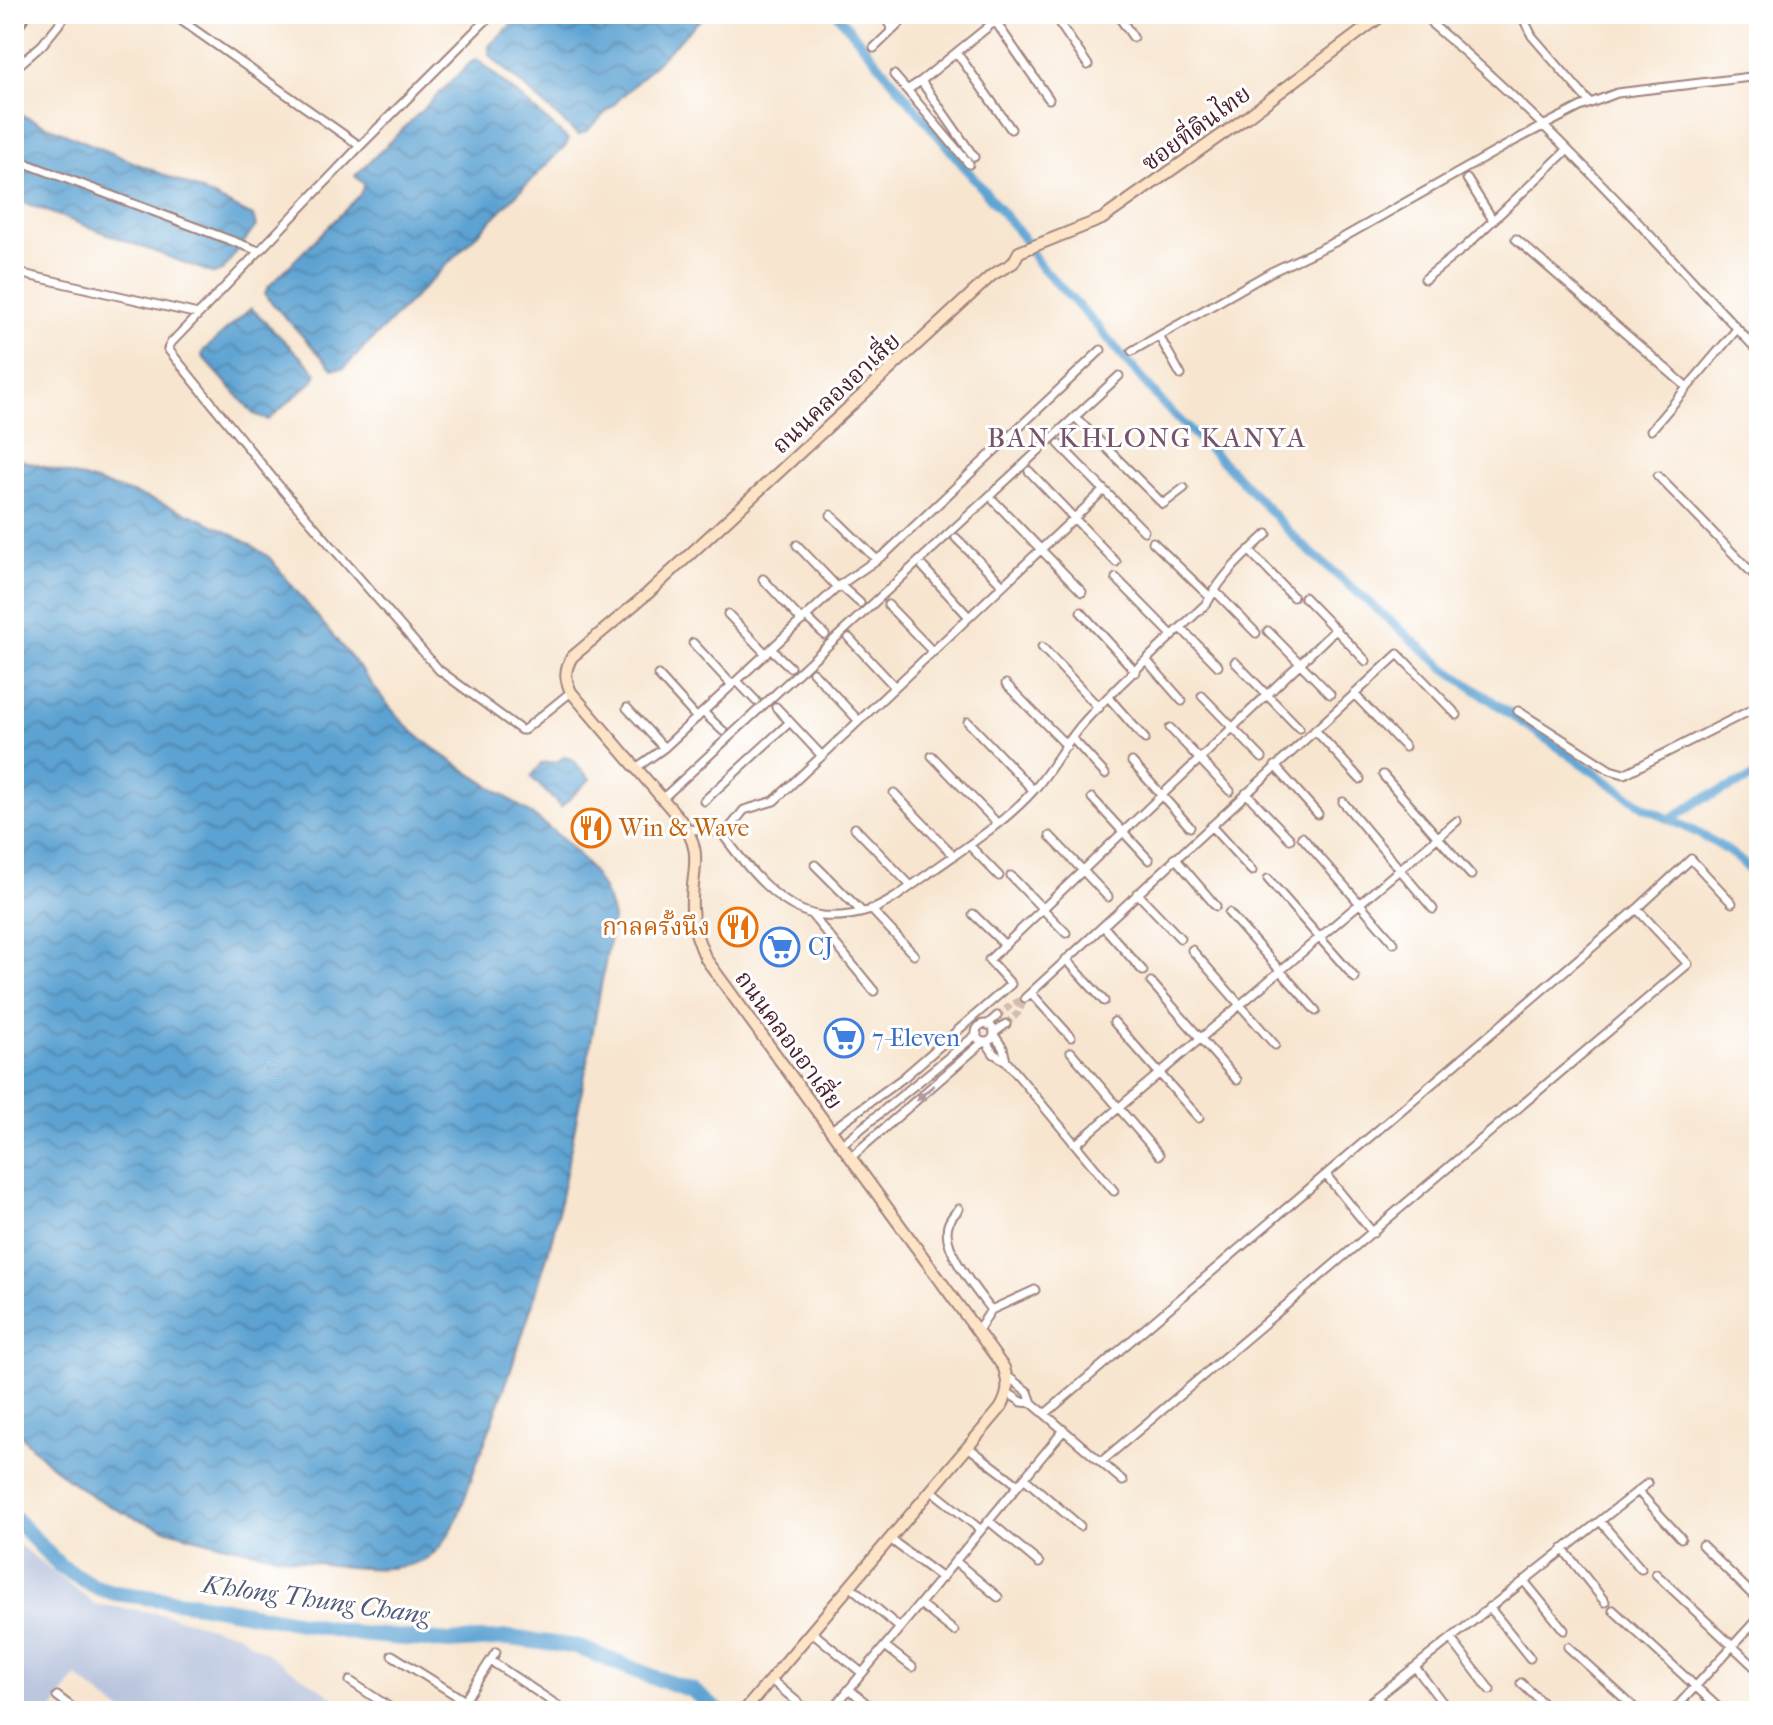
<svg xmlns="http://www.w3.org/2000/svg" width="1773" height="1725" font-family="'IM FELL French Canon','Noto Serif Thai',serif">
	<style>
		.industrial { fill: #b9c5de }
		.water { fill: url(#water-waves); stroke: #53607e; stroke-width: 2 }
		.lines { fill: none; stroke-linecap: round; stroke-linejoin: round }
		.canal { stroke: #5ca2d2; stroke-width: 9 }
		.river { stroke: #5ca2d2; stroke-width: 16 }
		.street-tunnel { stroke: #d4bdae; stroke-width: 7; stroke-dasharray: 7 3.5; stroke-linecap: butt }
		.street-casing { stroke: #a0827d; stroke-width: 11 }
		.secondary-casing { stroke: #a0827d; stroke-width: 14 }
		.street { stroke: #fff; stroke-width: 7 }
		.secondary { stroke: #fee4c6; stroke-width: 10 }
		.oneway { fill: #ae9aa0 }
		.labels { text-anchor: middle; stroke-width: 6; stroke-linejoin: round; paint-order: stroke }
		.street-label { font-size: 24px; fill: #4a1f2b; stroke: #fff }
		.food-label { font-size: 24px; fill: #c56008; stroke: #fff; text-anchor: start }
		.shop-label { font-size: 24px; fill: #366cbe; stroke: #fff; text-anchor: start }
		.water-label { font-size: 26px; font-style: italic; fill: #525a76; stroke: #fff }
		.quarter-label { font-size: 28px; letter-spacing: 2px; fill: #77546c; stroke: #fff }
	</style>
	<defs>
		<pattern id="water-waves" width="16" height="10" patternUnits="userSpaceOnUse" patternTransform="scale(2)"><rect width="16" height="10" fill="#5ca2d2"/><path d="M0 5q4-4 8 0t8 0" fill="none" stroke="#4e83ab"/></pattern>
	</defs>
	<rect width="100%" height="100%" fill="#fff"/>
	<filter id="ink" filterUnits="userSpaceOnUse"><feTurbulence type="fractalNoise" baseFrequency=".0125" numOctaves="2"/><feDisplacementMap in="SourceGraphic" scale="16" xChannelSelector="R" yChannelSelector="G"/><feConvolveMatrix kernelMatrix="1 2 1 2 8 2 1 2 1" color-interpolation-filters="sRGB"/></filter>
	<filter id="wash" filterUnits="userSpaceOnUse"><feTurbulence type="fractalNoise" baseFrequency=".006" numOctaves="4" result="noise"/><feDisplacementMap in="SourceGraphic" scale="32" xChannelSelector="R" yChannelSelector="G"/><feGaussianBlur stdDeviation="1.8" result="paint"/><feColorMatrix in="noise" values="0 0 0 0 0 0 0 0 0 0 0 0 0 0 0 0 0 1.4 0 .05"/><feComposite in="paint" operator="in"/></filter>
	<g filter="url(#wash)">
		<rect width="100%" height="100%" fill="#f7e5cf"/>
		<path class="industrial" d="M14,1541L94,1604L162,1614L237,1634L344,1704L340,1711H121L76,1676L52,1711H14Z"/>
		<path class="water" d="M522,14H706L587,131L578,135L489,55V46Z
			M477,59L568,139L567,144L344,368L333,369L268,299L265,294L268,287L360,195L364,184L355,176L471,62Z
			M14,112L195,188L253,216L256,226L222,271L214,274L14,199Z
			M251,308L317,373L314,380L268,420L254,414L202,356L204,350Z
			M14,458C100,484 194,504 269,557C298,593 328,630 358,666C373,685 387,706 404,723C465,784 597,829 613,919C599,998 585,1078 569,1157C563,1186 558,1217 550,1246C529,1319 504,1392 477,1463C465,1493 456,1540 427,1558C390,1581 297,1560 255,1551C154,1531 83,1509 14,1427Z
			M564,757L572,759L590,779L561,807L531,777L542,763L556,762Z"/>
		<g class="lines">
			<path class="canal" d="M837,14L1022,236L1038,263L1096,325L1166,407L1240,479L1300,543L1446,669L1644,807C1677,824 1742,848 1759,884
				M1672,819L1698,801L1759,775"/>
			<path class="river" d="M14,1518L59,1565L93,1586L115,1593L199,1604L359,1634L449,1642L510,1638L578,1647L655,1678L692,1690L718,1711"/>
		</g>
	</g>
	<g filter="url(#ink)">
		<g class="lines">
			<path class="street-tunnel" d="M997,1016L1011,1005L1025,998
				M1006,1024L1018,1013L1025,998"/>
			<g class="street-casing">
				<path id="street" d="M172,14L360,146
					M492,14L360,146L171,343L168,349L275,481L439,670L521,730H524L571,692
					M883,14L892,29
					M1053,14L1088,65
					M1117,14L1133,37
					M1426,14L1433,25C1550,123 1655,241 1759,352
					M1521,14L1532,36L1590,103
					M995,21L1049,99
					M14,35L26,14
					M874,48L909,14
					M957,53L1011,129
					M14,69L42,45L67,14
					M894,75L907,90L921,81
					M907,90L969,164
					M974,157L921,81L1004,14
					M14,159L259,251
					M1467,179L1493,220
					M1516,239L1687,387
					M14,272L198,314
					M1425,279L1465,247L1566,151
					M1159,336L1181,375
					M1132,351L1271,272L1337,241L1516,140L1580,107L1617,93L1759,76
					M1075,417L1163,504L1184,488
					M1651,430L1737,329
					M1059,444L1144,531
					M1029,471L1116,562
					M1658,476L1759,580
					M994,501L1082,592
					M831,515L877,560
					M956,538L1003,585
					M1153,542L1210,597
					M797,545L838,588
					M1249,550L1293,597
					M923,567L969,617
					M1116,578L1173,636
					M763,579L802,621
					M840,585L860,603
					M1214,590L1256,633
					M1304,597L1366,661
					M888,605L933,652
					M1081,612L1136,672
					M728,614L766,654
					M806,617L825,635
					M1181,628L1218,666
					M1268,631L1330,694
					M849,638L895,687
					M693,643L732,685
					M1042,647L1099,708
					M771,649L790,667
					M1147,661L1182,701
					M1235,662L1299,728
					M813,672L859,721
					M658,675L697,718
					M737,681L756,701
					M1006,684L1067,746
					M1354,694L1405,747
					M1202,696L1262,758
					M1109,698L1145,739
					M776,707L822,756
					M627,708L664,748
					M1518,711L1610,770L1624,774L1759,706
					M703,712L723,731
					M968,722L1033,790
					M1170,728L1230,791
					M1315,730L1360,779
					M1072,738L1105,774
					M932,756L997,823
					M1132,762L1190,827
					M1275,766L1318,814
					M636,768L664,748L840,585L885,554L1101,350
					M1383,775L1471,875
					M894,793L954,856
					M1246,793L1290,839
					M1092,798L1149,860
					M662,799L1119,376
					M704,801L790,722
					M1343,802L1433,909
					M1211,826L1252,871
					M855,828L911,886
					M688,829L723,832L729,829L744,810L774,801L1104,490
					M721,832C744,864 780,911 822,916C838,917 856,915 871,910C892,902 909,887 928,874C964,848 1003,824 1033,791C1052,770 1065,743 1084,722C1122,680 1166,642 1207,603C1223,574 1243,556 1267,534
					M1050,836L1108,897
					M1302,837L1394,943
					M969,845L999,876
					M1175,858L1216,906
					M815,865L862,912
					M1011,876L1066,933
					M1268,879L1355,978
					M1137,893L1180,938
					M871,909L914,955
					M1229,913L1316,1011
					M811,914L874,991
					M973,914L1005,945
					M1103,926L1143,971
					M1192,950L1275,1045
					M1066,959L1104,1001
					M1151,982L1237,1080
					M1031,993L1071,1037
					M1025,998L1398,654L1457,715
					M1114,1022L1199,1118
					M976 1033a9 9 0 1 1 18 0a9 9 0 1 1-18 0Z
					M987,1025L997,1016
					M994,1033L1006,1024
					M994,1035L1003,1048L1006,1061
					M986,1042L994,1054L1006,1061L1114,1191
					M1071,1052L1159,1155
					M830,1131L903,1078L1011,984L989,960L1336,629
					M1076,1144L1457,821
					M841,1145L977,1034
					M850,1158L983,1042
					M1326,1175L1373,1233
					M959,1209C955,1213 950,1219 948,1225C941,1249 977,1291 991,1310L977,1332
					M991,1310L1035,1290
					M1007,1376L1028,1392L1032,1403L1123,1481
					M1008,1393L1022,1402L1032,1403
					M1045,1414L1637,909L1691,859L1732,903
					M968,1447L1018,1485
					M1101,1462L1688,964L1637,909
					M1024,1478L1080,1526
					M931,1490L981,1530
					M1638,1491L1681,1538
					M989,1521L1039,1563
					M1600,1521L1641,1569
					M890,1539L942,1578
					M1702,1545L1759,1601
					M1563,1549L1605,1602
					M955,1561L998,1597
					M1656,1574L1759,1671
					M1524,1581L1564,1630
					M850,1586L900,1628
					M920,1604L954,1631
					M1489,1607L1530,1658
					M1613,1610L1722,1711
					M812,1632L862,1673
					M1451,1639L1490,1690
					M885,1646L912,1667
					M1568,1647L1638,1711
					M392,1655L481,1711
					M491,1661L566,1711
					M1415,1667L1449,1711
					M770,1679L808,1711
					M350,1681L395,1711
					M1521,1683L1551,1711
					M849,1689L867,1704
					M57,1696L77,1711
					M1377,1697L1389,1711
					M458,1711L496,1652
					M831,1711L1064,1430
					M1359,1711L1648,1483
					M1673,1711L1759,1617"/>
			</g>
			<g class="secondary-casing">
				<path id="secondary" d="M744,1711L1000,1409C1009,1394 1009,1385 1004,1368L706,959C699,943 693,928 692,910C690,871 707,854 679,818L571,692C565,679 564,670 572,657L647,594L992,275L1013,263L1019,252L1102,219L1244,119L1384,14"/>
			</g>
			<use href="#street" class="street"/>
			<use href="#secondary" class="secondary"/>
		</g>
		<defs><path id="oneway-solid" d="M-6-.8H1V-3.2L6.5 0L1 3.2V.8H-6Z" transform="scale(2)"/></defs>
		<use class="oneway" href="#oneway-solid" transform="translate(925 1093) rotate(139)"/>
	</g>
	<defs>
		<g id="restaurant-ring" transform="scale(2)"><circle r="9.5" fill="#fff" stroke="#e8710a" stroke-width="1.5"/><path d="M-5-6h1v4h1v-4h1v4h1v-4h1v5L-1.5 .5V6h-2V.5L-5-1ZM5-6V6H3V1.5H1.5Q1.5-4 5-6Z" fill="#e8710a"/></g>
		<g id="supermarket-ring" transform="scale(2)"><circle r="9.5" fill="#fff" stroke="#3f7fe0" stroke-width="1.5"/><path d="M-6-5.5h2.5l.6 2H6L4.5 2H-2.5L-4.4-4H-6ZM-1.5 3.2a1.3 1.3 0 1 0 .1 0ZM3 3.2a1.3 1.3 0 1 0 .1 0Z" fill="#3f7fe0"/></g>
	</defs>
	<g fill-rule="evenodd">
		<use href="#restaurant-ring" x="591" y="828"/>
		<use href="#restaurant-ring" x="738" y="927"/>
		<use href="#supermarket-ring" x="780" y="947"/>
		<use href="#supermarket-ring" x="844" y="1038"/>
	</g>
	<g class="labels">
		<g class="street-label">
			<text transform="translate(1196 128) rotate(-36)" y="8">ซอยที่ดินไทย</text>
			<text transform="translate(836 393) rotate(-43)" y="8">ถนนคลองอาเสี่ย</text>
			<text transform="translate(789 1040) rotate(54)" y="8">ถนนคลองอาเสี่ย</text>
		</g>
		<g class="food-label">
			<text x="619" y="836">Win &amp; Wave</text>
			<text x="710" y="935" text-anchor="end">กาลครั้งนึง</text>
		</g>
		<g class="shop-label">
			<text x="808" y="955">CJ</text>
			<text x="872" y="1046">7-Eleven</text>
		</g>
		<g class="water-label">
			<text transform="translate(316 1599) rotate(8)" y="9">Khlong Thung Chang</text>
		</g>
		<g class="quarter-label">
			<text x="1147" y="447">BAN KHLONG KANYA</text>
		</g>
	</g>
	<rect width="1773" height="1725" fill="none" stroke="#fff" stroke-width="48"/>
</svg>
